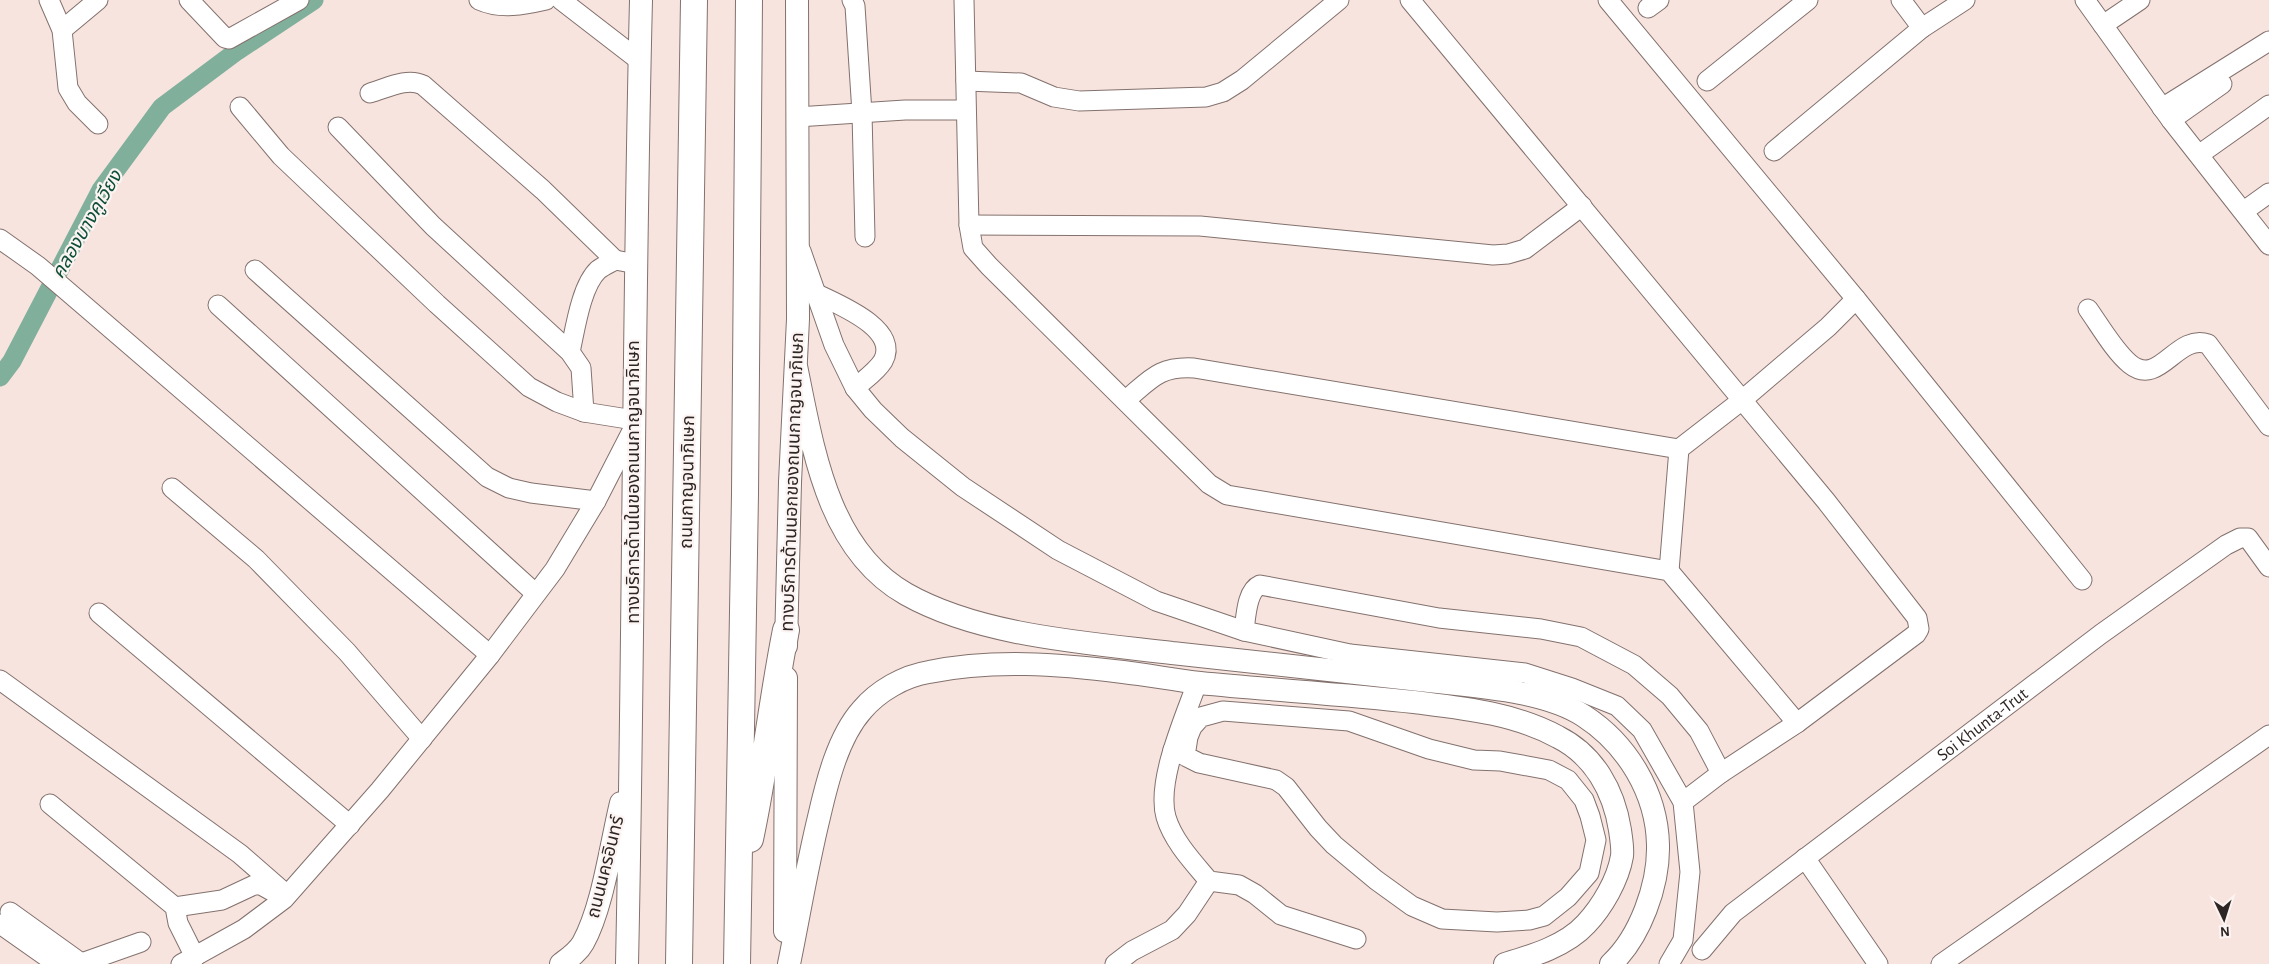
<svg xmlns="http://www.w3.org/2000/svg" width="2269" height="964" font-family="'Alegreya Sans','Noto Sans Thai',sans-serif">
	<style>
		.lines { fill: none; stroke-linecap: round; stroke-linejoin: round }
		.canal { stroke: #80b09b; stroke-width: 19 }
		.minor-casing { stroke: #83716d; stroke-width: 21 }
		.major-casing { stroke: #83716d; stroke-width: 24 }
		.highway-casing { stroke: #83716d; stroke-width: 28 }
		.minor { stroke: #fff; stroke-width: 19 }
		.major { stroke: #fff; stroke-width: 22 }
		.highway { stroke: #fff; stroke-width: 26 }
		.labels { text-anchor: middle; stroke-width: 4.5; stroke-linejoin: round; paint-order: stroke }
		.street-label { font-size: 18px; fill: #2e2624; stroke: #fcf4f2 }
		.water-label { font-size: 19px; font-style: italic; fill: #0d4e39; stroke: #fcf4f2 }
	</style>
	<rect width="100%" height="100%" fill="#f8e4df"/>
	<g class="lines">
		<path class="canal" d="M0,377L12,361L101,190L162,107L237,51L314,0"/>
		<g class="minor-casing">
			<g id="minor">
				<path d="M49,0L62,30L68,88L77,103L98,124"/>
				<path d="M189,0L225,38L229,39L299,0"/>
				<path d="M479,0C501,10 524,5 546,0"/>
				<path d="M561,0L640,61"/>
				<path d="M852,0L855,6L862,113L865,237"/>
				<path d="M964,0L969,225L973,248L989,266L1209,484L1227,495L1669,571L1797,723"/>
				<path d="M1410,0L1826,501L1917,618L1919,629L1916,634L1797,723L1721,773L1683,802"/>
				<path d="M1608,0L1856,299L2082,580"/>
				<path d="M1901,0L1922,28"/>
				<path d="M2085,0L2171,120L2269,245"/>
				<path d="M1648,8L1659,0"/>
				<path d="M2103,25L2140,0"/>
				<path d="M62,30L98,0"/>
				<path d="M966,81L1021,83L1054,97L1079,101L1206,97L1223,92L1242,80L1339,0"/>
				<path d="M1707,81L1808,0"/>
				<path d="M370,93C387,88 407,77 423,85L543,190L615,260"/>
				<path d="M240,107L281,156L437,304L529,387L557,402L584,412L634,420"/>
				<path d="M2162,108L2269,41"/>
				<path d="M797,117L905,110H965"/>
				<path d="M2171,120L2222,84"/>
				<path d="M338,127L433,226L570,352L581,368L584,412"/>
				<path d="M1774,151L1922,28L1965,0"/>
				<path d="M2200,154L2269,105"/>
				<path d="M2244,211L2269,193"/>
				<path d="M969,225L1200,226L1493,255L1508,254L1525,249L1582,206"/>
				<path d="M0,239L38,266L87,308L490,655"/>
				<path d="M801,251L834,345L855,388L873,410L902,438L963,487L1058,550L1156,601L1244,631L1350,654L1525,673L1572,688L1617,706L1642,730L1683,802L1690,872L1683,940L1669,964"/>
				<path d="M255,270L487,477L509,488L531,493L596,501"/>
				<path d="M817,294C837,304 901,329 883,361C877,371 864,380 855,388"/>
				<path d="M218,305L535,593"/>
				<path d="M2088,309C2100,326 2115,352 2130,364C2160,388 2176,333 2208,344L2269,426"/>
				<path d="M570,352C575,330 581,286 598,270C603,266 610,263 615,260L626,262"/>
				<path d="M1126,400C1151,379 1159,366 1194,368L1679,449"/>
				<path d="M172,488L256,559L347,652L422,739"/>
				<path d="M1669,571L1679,449L1741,401L1828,327L1856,299"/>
				<path d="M99,613L350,825"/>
				<path d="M1244,631C1246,618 1246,591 1260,585L1439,618L1541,629L1581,637L1634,665L1670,696L1699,731L1721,773"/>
				<path d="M0,680L240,854L287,895"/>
				<path d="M1197,683C1185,717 1156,781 1166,817C1173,841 1193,862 1209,881L1239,885L1255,894L1281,915L1356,939"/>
				<path d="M1173,750L1199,763L1276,780L1286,787L1318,828L1334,845L1376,880L1412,906L1442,919L1497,922L1529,920L1544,916L1568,897L1589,873L1596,840L1590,816L1584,800L1568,780L1549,770L1500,761L1474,760L1429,749L1349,721L1223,711L1201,717L1192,727L1188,737L1185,756"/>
				<path d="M50,804L175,907L178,923L195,957"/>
				<path d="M1805,858L1878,964"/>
				<path d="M175,907L222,900L254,885H261L279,895"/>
				<path d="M10,912L81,963"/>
				<path d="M0,924L57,964"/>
				<path id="s1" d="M1702,950L1733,913L2101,634L2226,545L2240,538H2248L2269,567"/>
				<path d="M79,964L141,942"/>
				<path d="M181,964L244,929L284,899L380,790L490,655L555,569L596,501L633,429"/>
				<path d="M1115,964L1132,951L1172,930L1187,914L1209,881"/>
				<path d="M1941,964L2269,735"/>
			</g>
		</g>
		<g class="major-casing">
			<path id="major" d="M796,366C813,448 827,549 906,594C980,636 1088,643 1172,653C1255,662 1338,671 1420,680C1468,686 1543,689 1584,716C1627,744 1657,793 1658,845C1659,885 1640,937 1611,964
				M786,646L790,482L798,319L797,0
				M785,931L786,678
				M561,964C569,958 578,952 583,943C603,907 611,844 621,803
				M627,964C634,643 633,321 641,0
				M789,964C799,915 807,866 819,817C827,782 838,737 862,710C878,691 904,676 929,672C992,659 1059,664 1123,672C1149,675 1174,680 1200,683C1271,690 1343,694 1414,702C1462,708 1514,713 1558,737C1594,755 1614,791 1620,830C1621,838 1623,848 1622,856C1618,880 1602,907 1586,924C1566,946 1532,956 1505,964"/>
		</g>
		<g class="highway-casing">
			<path id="highway" d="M750,839C765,770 772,699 786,630
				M679,964L694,0
				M737,964L745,494L749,0"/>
		</g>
		<use href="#minor" class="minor"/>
		<use href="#major" class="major"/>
		<use href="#highway" class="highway"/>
	</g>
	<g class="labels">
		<g class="street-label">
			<text transform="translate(633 482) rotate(-90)" y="6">ทางบริการด้านในของถนนกาญจนาภิเษก</text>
			<text transform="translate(687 482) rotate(-89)" y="6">ถนนกาญจนาภิเษก</text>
			<text transform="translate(792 482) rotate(-88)" y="6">ทางบริการด้านนอกของถนนกาญจนาภิเษก</text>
			<text dy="6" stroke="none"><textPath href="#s1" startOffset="361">Soi Khunta-Trut</textPath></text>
			<text transform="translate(605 867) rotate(-76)" y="6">ถนนนครอินทร์</text>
		</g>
		<g class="water-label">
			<text transform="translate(86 224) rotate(-60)" y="7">คลองบางคูเวียง</text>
		</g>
	</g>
	<g transform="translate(2224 919) rotate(176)" stroke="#fcf4f2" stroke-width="4" paint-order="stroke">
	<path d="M0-4L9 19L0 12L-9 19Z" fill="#2e2624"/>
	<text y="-8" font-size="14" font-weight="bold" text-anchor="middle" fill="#2e2624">N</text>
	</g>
</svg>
